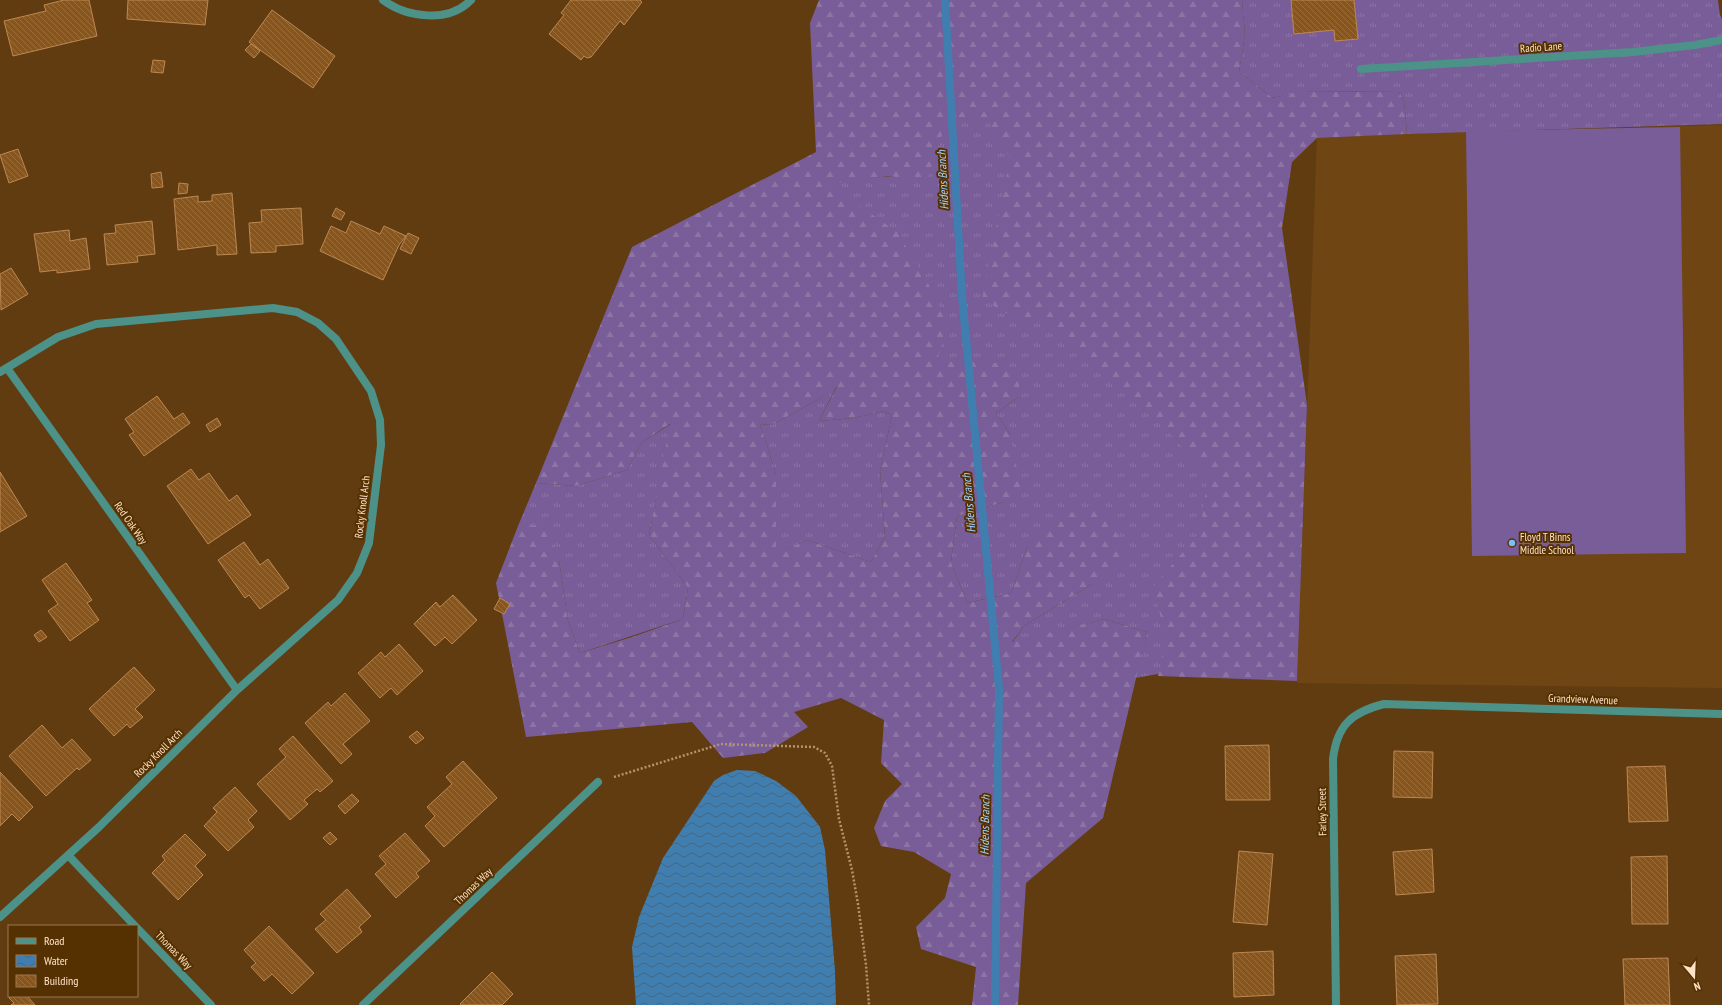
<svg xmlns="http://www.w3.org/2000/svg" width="1722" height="1005" font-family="'PT Sans Narrow',sans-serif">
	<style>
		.built { fill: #6f4514 }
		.grass { fill: url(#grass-tufts) }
		.forest { fill: url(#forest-firs); fill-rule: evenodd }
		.pitch { fill: #795d98 }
		.water { fill: url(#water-waves) }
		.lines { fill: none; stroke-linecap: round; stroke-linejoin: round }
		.stream { stroke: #417eb0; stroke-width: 8 }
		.building { fill: url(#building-back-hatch); stroke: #bd8852 }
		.path { stroke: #b49370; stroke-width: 2.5; stroke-dasharray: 2 2; stroke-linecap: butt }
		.minor { stroke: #4c9289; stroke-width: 8 }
		.poi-dot { fill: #7abef8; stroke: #553102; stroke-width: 1.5 }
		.labels { text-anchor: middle; stroke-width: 4; stroke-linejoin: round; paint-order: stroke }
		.street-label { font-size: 11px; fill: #ffe2c6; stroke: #553102 }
		.poi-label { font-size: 11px; fill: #ffe2c6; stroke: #553102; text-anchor: start }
		.water-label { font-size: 12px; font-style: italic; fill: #a3d3fe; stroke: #553102 }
	</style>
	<defs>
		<pattern id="grass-tufts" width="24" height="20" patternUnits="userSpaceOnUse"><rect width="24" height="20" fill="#795d98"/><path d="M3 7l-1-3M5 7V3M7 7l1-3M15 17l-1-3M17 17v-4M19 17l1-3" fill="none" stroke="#8d74a5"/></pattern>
		<pattern id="forest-firs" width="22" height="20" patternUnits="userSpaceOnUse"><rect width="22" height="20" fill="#795d98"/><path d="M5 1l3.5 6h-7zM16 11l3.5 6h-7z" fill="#8d74a5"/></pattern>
		<pattern id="water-waves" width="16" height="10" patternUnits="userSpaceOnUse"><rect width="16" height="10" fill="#417eb0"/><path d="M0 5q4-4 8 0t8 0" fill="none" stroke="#456781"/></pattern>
		<pattern id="building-back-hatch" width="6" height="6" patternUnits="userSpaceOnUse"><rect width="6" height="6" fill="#88561d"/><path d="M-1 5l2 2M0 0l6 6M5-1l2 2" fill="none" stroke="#9a6e3c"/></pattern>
	</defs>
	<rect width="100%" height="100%" fill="#613c10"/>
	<path class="built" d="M1722,125V688L1297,683L1317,138L1423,133Z"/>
	<path class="grass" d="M1242,0H1718L1720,15L1722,19V124L1407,134L1404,100L1399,92L1303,91L1273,98L1239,72L1245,35Z
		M974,96L1013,140L1082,325L1217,469L1175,671L1135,678L1147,632L1104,619L1012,643L1024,626L1092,584L1027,547L1011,593L967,603L951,562L957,516L1004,502L1010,434L996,413L1019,397L936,361L823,181L924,174L937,107Z
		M837,385L819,421L854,418L883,411L892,415L880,471L885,536L871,562L807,540L776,555V474L760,424L772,425L819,399Z
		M671,424L649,535L688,588L683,619L580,653L568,621L559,560L518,526L536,483L576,486L627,470L642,442Z"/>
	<path class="forest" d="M819,0H1242L1245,35L1239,72L1273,98L1300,91L1399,92L1404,100L1407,134L1317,138L1292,162L1282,228L1307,405L1297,681L1158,676L1166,638L1153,587L1200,532L1208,476L1149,410L1053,326L1006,313L982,299L1010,158L988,121L959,118L950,97L951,108L927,180L889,176L829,184L897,232L925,277L947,323L937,361L998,363L1019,380V397L996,413L1010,434L1021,491L1004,502L957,516L951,562L967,603L1011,593L1027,547L1055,514L1104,510L1129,557L1092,584L1024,626L1012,642L1104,619L1147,632L1103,818L1026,883L1018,1005H972L976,967L921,949L916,927L945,898L951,874L914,852L881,846L874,828L885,801L902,784L881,763L884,720L841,698L794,712L808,727L765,753L723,758L692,722L526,737L496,583L518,526L545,525L559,560L568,621L580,653L632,637L683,619L688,588L649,535L670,424L642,442L627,470L576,486L536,483L632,247L816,152L810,23ZM837,386L819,421L854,418L883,411L892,415L880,471L885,536L871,562L807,540L776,554V474L760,424L772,425L819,399Z"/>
	<path class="pitch" d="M1680,127L1686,553L1472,556L1466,131Z"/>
	<path class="water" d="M737,770L755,771L776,781L796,796L820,827L825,850L835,971L836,1005H636L632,947L639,917L663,858L714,781L723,775Z"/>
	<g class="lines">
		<path class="stream" d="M945,0L962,296L999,688L995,1005"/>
	</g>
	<path class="building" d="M64,0H89L97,36L13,56L4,21L46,11L44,5Z
		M128,0H208L205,25L127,19Z
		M571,0H640L642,2L624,25L620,21L591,57L587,58L584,56L581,60L549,34L564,15L561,13Z
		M1291,0H1354L1358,39L1335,41L1334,30L1294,34Z
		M272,10L335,56L313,88L249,42Z
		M251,44L260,51L254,58L245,50Z
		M153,60L165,61L163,73L151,72Z
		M18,149L28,176L9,183L0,155Z
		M161,172L163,187L152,188L151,174Z
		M179,183L188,184L187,193L178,194Z
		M232,193L237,254L217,255V245L178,250L174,199L198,196V202L212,201V195Z
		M301,208L303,244L276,246V252L251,253L249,223L262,222L261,210Z
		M336,208L345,213L341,220L332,216Z
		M152,221L155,254L137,256L138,262L107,265L104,234L116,233L115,225Z
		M351,221L380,234L384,226L406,236L399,245L383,280L320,251L331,226L346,233Z
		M69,230L70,241L86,238L90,269L57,273V270L40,272L34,234Z
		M408,233L419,238L411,254L400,249Z
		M11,268L28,294L1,310L0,274Z
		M157,396L174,419L183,413L190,423L144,456L129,435L134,432L125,419Z
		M217,418L221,425L210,432L206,425Z
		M191,469L199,480L209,473L229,501L237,495L251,515L208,544L167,486Z
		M0,472L27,516L0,532Z
		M244,542L260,565L268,559L289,588L260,609L249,595L245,598L218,560Z
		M66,563L92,600L87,603L99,620L70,641L48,611L58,604L42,580Z
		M453,595L477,620L452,644L445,637L435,646L414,624L436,602L440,607Z
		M500,598L510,604L504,614L494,609Z
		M41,630L47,637L39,642L34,635Z
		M399,644L423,671L397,695L391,688L380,698L358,673L381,652L385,657Z
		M134,667L155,690L135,709L143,717L130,728L127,724L114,736L89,709Z
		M345,693L370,721L343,744L352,754L341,764L305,723L328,702L331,706Z
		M42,725L62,748L72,739L91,760L79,770L77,768L46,796L9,756Z
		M417,731L424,738L416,744L409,737Z
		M293,736L333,781L320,792L317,789L304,800L308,804L290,820L257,784L286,757L279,749Z
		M1269,745L1270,800H1226L1225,746Z
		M1394,751L1433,752L1432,798L1393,797Z
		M463,761L497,798L444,847L425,826L435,816L427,807L452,784L446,777Z
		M1665,766L1668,821L1629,822L1627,767Z
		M0,772L33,807L19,821L12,814L0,826Z
		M235,787L257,811L248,820L254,827L228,851L204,826L217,812L213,808Z
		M352,794L359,801L345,814L338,806Z
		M330,832L337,839L330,845L323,838Z
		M405,833L430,861L416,873L419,877L396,898L375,874L386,864L379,856Z
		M185,834L206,855L195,866L203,875L178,900L152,873L165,860L162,856Z
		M1432,849L1434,892L1396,895L1393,852Z
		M1239,851L1273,854L1267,925L1233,922Z
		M1667,856L1668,924H1632L1631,857Z
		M347,889L371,916L359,927L362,932L337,953L315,929L326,920L320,914Z
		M269,926L314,973L292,994L272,974L264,981L251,967L256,963L244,950Z
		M1273,951L1274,995L1234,997L1233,953Z
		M1436,954L1438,1004L1397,1005L1395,956Z
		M1668,958L1670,1005H1625L1623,959Z
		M492,972L513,994L502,1005H461L460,1004Z
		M12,996H27L35,1005H11L14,1003L9,998Z"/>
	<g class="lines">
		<path class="path" d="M614,777L721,744L814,747L825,753L832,766L839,819L852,870L858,904L866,965L869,1005"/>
		<path class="minor" d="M383,0C406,17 448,24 471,0
			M1361,69L1633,52L1695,45L1722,40
			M7,368L237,690
			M0,372L58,337L96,324L273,308L297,312L318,323L336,339L371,391L380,420L381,445L369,543L357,573L338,600L237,690L99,827L0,917
			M68,855L135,926
			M137,928L211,1005
			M363,1005L598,782
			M1336,1005L1333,759C1337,725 1352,712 1384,704L1722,714"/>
	</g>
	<circle class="poi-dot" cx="1512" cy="543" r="4"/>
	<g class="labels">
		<g class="street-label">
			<text transform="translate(1541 47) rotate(-4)" y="4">Radio Lane</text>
			<text transform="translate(362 507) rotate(-83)" y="4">Rocky Knoll Arch</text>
			<text transform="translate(131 523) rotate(55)" y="4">Red Oak Way</text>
			<text transform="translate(1583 699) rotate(2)" y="4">Grandview Avenue</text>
			<text transform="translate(158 753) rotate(-45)" y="4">Rocky Knoll Arch</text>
			<text transform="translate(1322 812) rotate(-91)" y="4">Farley Street</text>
			<text transform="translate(473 886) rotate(-44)" y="4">Thomas Way</text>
			<text transform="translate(174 950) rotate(46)" y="4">Thomas Way</text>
		</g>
		<g class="poi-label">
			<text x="1520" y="541">Floyd T Binns<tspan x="1520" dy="13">Middle School</tspan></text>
		</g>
		<g class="water-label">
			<text transform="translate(943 180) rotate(-93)" y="4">Hidens Branch</text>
			<text transform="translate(969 503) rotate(-95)" y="4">Hidens Branch</text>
			<text transform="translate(985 825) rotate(-89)" y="4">Hidens Branch</text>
		</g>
	</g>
	<rect x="8" y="925" width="130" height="72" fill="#553102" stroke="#997850"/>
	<rect x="16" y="938" width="20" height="6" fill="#4c9289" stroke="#997850"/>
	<text x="44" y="945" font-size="12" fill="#ffe2c6">Road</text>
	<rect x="16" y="955" width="20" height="12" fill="url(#water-waves)" stroke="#997850"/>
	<text x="44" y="965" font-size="12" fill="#ffe2c6">Water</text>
	<rect x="16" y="975" width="20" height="12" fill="url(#building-back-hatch)" stroke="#997850"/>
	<text x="44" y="985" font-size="12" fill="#ffe2c6">Building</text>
	<g transform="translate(1694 977) rotate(161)" stroke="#553102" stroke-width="3" paint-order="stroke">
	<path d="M0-3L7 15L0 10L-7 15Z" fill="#ffe2c6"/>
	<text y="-6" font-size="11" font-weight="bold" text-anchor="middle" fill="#ffe2c6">N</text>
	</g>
</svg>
